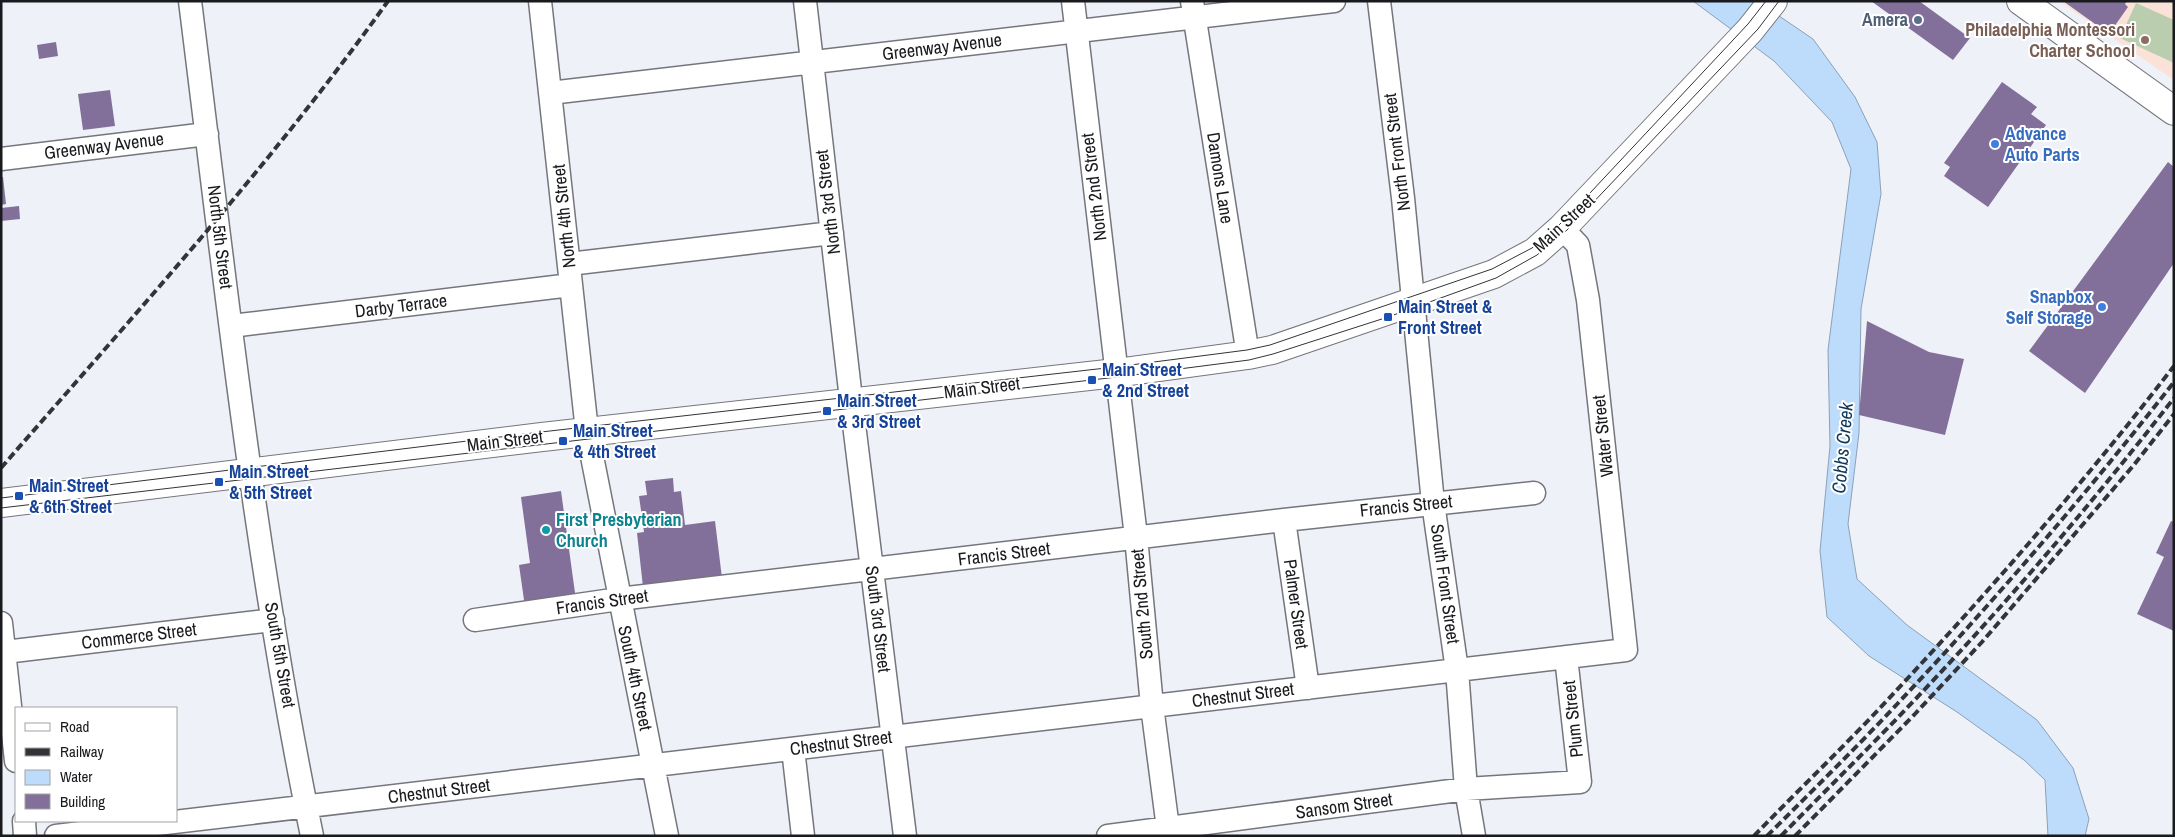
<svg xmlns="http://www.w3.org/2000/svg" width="2175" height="837" font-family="'Archivo Narrow',sans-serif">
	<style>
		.education { fill: #fae2d8 }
		.green { fill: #baceaf }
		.water { fill: #bddbfa; stroke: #8ca1b8 }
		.building { fill: #83709a }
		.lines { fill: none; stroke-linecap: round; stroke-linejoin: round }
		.minor-casing { stroke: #74767c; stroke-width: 25 }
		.major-casing { stroke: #74767c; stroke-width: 30 }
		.minor { stroke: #fff; stroke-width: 22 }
		.major { stroke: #fff; stroke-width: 28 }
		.tram { stroke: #333437; stroke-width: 1 }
		.rail { stroke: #333437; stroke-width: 4; stroke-dasharray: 8 4; stroke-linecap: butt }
		.service-dot { fill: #5c6f8a; stroke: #fff; stroke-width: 2 }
		.education-dot { fill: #8d6e63; stroke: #fff; stroke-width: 2 }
		.shop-dot { fill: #3f7fe0; stroke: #fff; stroke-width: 2 }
		.transit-dot { fill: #1a4fb4; stroke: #fff; stroke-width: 2 }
		.culture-dot { fill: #0f9aa8; stroke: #fff; stroke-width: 2 }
		.labels { text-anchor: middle; stroke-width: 4; stroke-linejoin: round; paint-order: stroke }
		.service-label { font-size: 18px; font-weight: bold; fill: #4e5e75; stroke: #fff; text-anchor: end }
		.education-label { font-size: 18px; font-weight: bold; fill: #785e54; stroke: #fff; text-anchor: end }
		.street-label { font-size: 18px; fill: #191a1d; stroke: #fff }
		.shop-label { font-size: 18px; font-weight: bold; fill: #366cbe; stroke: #fff; text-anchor: start }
		.transit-label { font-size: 18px; font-weight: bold; fill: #164399; stroke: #fff; text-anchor: start }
		.culture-label { font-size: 18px; font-weight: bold; fill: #0d838f; stroke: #fff; text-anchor: start }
		.water-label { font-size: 19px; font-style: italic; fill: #0d3659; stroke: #fff }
	</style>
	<rect width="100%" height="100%" fill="#eff1f8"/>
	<path class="education" d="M2059,1H2174V80Z"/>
	<path class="green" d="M2136,3L2174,20V63L2120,38Z"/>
	<path class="water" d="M1693,1H1757L1813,39L1855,97L1877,142L1881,194L1861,309L1859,433L1848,524L1857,579L1907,625L2037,720L2073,768L2089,819L2085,836H2048L2045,780L2024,760L1957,712L1869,656L1827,617L1820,551L1830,446L1828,350L1851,169L1832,122L1774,61Z"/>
	<path class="building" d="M1871,1H1919L1970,38L1953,60Z
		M2063,1H2127L2125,4L2128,7L2109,34Z
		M56,42L58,56L39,59L37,45Z
		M2002,82L2037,107L2031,114L2046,125L1988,207L1944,176L1950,167L1944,163Z
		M110,90L115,126L83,130L78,94Z
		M2168,162L2174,167V263L2085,393L2029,351Z
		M1,177H3L6,204L1,205Z
		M19,206L20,219L1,221V208Z
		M1867,321L1929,352L1964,359L1945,435L1859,415Z
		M673,478L674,492L681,491L685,525L715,521L722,578L643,587L637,533L644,532L639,496L647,495L645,481Z
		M561,491L576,600L525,607L519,565L530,563L521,497Z
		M2171,521L2174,522V631L2137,614L2164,557L2156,553Z"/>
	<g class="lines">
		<g class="minor-casing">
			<path id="minor" d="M190,1C225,280 255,560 312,836
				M540,1L587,431L667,836
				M805,1L852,408L905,836
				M1073,1L1136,537L1152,706L1169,836
				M1192,1L1248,355
				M1379,1L1403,198L1433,503L1457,670L1466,789L1474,836
				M550,93L1334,1
				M1,159L207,134
				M569,264L832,233
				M231,326L571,285
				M1284,520L1308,688
				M475,620L619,599L1284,520L1534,493
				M1,623L16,761
				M5,652L273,620
				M793,749L803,836
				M24,821L25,836
				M56,836L1626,650L1588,300L1578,245L1562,228
				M1108,836L1466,789L1580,782L1566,657"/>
		</g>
		<g class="major-casing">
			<path id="major" d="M2021,1L2174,111
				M1,503L542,437L1116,373L1248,355L1272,350L1494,274L1535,252L1562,228L1750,30L1773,1"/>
		</g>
		<use href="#minor" class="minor"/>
		<use href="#major" class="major"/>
		<path class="tram" d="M1,498L541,432L1115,367L1247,350L1270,345L1492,269L1532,248L1550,234L1576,208L1748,24L1766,1
			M1,508L1117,377L1249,360L1273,354L1388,317L1496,278L1537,255L1566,231L1758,29L1779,1"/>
		<path class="rail" d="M1,468C133,316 270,166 388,1
			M1754,836C1800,788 1849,742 1894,693C1992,588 2086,480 2174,366
			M1767,836C1812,791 1857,747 1900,701C1996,599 2088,492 2174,382
			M1781,836C1823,793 1865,752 1906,709C2001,610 2090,506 2174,398
			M1795,836L1914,715L1982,642L2133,466L2174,414"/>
	</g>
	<circle class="service-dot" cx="1918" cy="20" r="5"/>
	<circle class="education-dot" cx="2145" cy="40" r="5"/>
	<g class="shop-dot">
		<circle cx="1995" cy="144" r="5"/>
		<circle cx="2102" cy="307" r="5"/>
	</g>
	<g class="transit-dot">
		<rect x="1383" y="312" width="10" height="10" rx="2.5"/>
		<rect x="1087" y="375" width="10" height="10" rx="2.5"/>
		<rect x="822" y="406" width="10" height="10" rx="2.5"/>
		<rect x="558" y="436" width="10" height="10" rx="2.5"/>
		<rect x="214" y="477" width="10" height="10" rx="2.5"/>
		<rect x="14" y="491" width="10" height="10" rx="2.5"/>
	</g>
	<circle class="culture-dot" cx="546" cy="530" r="5"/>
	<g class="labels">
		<g class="service-label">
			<text x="1908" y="26">Amera</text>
		</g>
		<g class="education-label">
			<text x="2135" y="36">Philadelphia Montessori<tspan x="2135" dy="21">Charter School</tspan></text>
		</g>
		<g class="street-label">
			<text transform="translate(942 47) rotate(-7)" y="6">Greenway Avenue</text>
			<text transform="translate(104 146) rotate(-7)" y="6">Greenway Avenue</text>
			<text transform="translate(1397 152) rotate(-97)" y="6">North Front Street</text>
			<text transform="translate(1220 178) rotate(81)" y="6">Damons Lane</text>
			<text transform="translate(1094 187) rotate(-97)" y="6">North 2nd Street</text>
			<text transform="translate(828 202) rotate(-97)" y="6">North 3rd Street</text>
			<text transform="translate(564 216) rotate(-96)" y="6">North 4th Street</text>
			<text transform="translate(1564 223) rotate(-43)" y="6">Main Street</text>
			<text transform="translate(220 237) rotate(83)" y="6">North 5th Street</text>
			<text transform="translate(401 306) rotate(-7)" y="6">Darby Terrace</text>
			<text transform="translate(982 388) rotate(-7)" y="6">Main Street</text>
			<text transform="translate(1603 436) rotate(-96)" y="6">Water Street</text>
			<text transform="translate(505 441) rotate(-7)" y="6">Main Street</text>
			<text transform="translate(1406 506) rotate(-6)" y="6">Francis Street</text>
			<text transform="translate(1004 554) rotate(-7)" y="6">Francis Street</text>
			<text transform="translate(1445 584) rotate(82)" y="6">South Front Street</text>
			<text transform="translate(602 602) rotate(-8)" y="6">Francis Street</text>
			<text transform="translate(1142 604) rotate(-95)" y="6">South 2nd Street</text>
			<text transform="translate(1296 604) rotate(82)" y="6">Palmer Street</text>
			<text transform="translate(878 619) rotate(83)" y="6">South 3rd Street</text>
			<text transform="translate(139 636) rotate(-7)" y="6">Commerce Street</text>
			<text transform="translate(280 655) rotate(80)" y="6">South 5th Street</text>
			<text transform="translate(635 678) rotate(78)" y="6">South 4th Street</text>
			<text transform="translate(1243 695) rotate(-7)" y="6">Chestnut Street</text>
			<text transform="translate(1573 719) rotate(-96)" y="6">Plum Street</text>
			<text transform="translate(841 743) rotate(-7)" y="6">Chestnut Street</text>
			<text transform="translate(439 791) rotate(-7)" y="6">Chestnut Street</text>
			<text transform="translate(1344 806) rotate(-8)" y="6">Sansom Street</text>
		</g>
		<g class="shop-label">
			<text x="2005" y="140">Advance<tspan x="2005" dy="21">Auto Parts</tspan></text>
			<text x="2092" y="303" text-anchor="end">Snapbox<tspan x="2092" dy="21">Self Storage</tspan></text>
		</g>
		<g class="transit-label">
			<text x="1398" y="313">Main Street &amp;<tspan x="1398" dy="21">Front Street</tspan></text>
			<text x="1102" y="376">Main Street<tspan x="1102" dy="21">&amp; 2nd Street</tspan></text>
			<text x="837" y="407">Main Street<tspan x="837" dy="21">&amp; 3rd Street</tspan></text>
			<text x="573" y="437">Main Street<tspan x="573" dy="21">&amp; 4th Street</tspan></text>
			<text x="229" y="478">Main Street<tspan x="229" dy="21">&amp; 5th Street</tspan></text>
			<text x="29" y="492">Main Street<tspan x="29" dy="21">&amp; 6th Street</tspan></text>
		</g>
		<g class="culture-label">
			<text x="556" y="526">First Presbyterian<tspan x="556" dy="21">Church</tspan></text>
		</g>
		<g class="water-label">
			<text transform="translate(1842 448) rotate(-85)" y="7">Cobbs Creek</text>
		</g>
	</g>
	<rect width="2175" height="837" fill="none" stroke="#191a1d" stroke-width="5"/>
	<rect x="15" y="707" width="162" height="115" fill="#ffffff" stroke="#a3a3a5"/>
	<rect x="25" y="723" width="25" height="8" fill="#ffffff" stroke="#a3a3a5"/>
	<text x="60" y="732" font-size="15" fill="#191a1d">Road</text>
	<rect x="25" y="748" width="25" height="8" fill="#333437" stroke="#a3a3a5"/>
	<text x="60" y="757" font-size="15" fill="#191a1d">Railway</text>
	<rect x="25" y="770" width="25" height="15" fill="#bddbfa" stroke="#a3a3a5"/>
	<text x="60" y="782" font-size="15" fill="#191a1d">Water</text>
	<rect x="25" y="794" width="25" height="15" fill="#83709a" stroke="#a3a3a5"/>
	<text x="60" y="807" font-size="15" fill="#191a1d">Building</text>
</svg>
